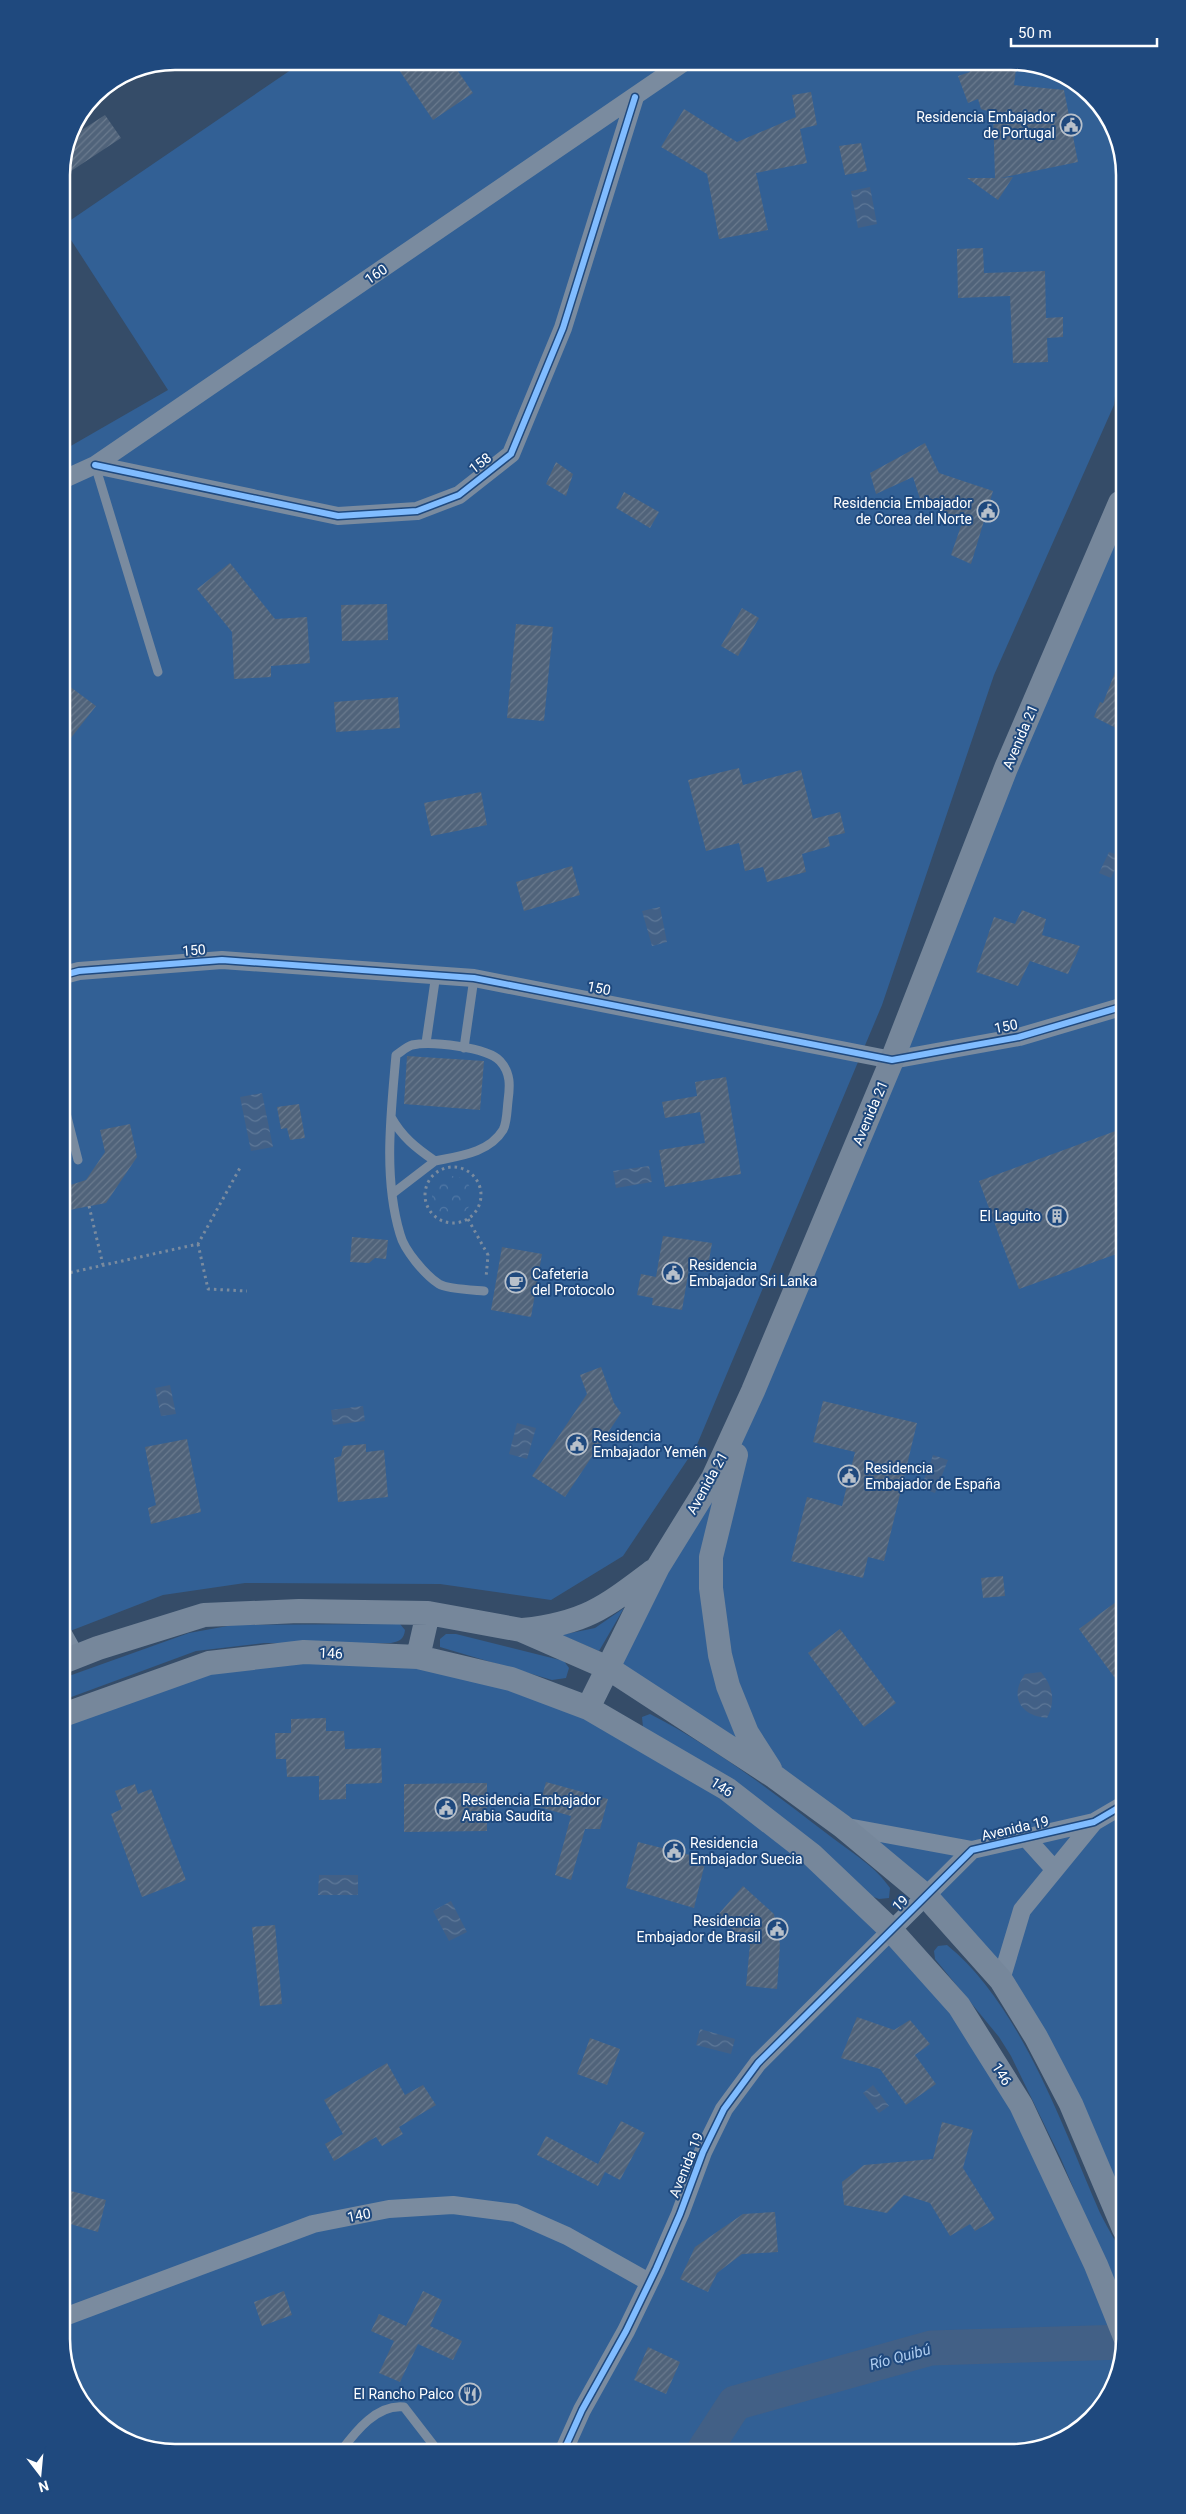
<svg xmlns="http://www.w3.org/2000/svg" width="1186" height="2514" font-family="Roboto,sans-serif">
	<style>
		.grass { fill: #326095 }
		.forest { fill: url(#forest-crowns) }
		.water { fill: url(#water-waves) }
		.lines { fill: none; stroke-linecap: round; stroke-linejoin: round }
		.river { stroke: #426086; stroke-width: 35 }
		.building { fill: url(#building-hatch) }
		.path { stroke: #7a8b9f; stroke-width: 3; stroke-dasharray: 2.5 4; stroke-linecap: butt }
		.lane { stroke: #7a8b9f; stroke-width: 9 }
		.street { stroke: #7a8b9f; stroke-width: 18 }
		.secondary { stroke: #76879b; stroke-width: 24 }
		.cycleway-casing { stroke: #1f497e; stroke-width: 9 }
		.cycleway { stroke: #80bcff; stroke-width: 6 }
		.labels { text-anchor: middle; stroke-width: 4; stroke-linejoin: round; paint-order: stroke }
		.poi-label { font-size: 14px; fill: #fff; stroke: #1f497e; text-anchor: start }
		.street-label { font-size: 14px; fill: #fff; stroke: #1f497e }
		.water-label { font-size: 15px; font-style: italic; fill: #aeccef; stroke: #1f497e }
		.rim { fill: none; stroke: #fff; stroke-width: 2.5 }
	</style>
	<defs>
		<pattern id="forest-crowns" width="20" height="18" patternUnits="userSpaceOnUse" patternTransform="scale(1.25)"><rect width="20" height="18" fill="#326095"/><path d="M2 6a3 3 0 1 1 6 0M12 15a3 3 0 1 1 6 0" fill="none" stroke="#5178a5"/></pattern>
		<pattern id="water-waves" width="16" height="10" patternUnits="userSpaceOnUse" patternTransform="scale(1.25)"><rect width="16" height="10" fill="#426086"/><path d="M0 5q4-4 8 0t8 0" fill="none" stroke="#5e7898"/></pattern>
		<pattern id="building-hatch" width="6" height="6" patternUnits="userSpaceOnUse" patternTransform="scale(1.25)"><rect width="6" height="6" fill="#50637a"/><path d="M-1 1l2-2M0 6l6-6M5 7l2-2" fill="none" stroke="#6a7a8e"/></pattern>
	</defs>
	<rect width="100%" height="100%" fill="#354c68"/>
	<path class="grass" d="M304,61L1019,62L1080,85L1119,138V360L1114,405L994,675L882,1005L696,1447L623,1556L551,1600L440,1584L245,1583L163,1595L65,1633L62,451L168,390L62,226Z
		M1120,492L1124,2229L1036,2037L926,1896L608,1668L713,1478Z
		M624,1608L599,1651L561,1635L595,1628Z
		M400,1624L405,1630C404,1639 400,1641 391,1643H264L196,1651L66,1699V1677L189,1633L233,1625Z
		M446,1634H456L564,1661L569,1668L566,1678L552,1680L440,1647V1639Z
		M304,1652L511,1679L727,1789L959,2006L1125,2340L1105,2403L1048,2447L167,2452L106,2429L67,2376L66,1714L209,1663Z
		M650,1714C714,1747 773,1792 830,1836C851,1852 876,1867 890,1888L889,1898L879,1899L871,1896L643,1727L642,1717Z
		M947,1945C1019,2003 1061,2122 1097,2206C1103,2222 1122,2249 1125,2264C1127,2278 1125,2295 1125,2310L1061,2159L1011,2056L999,2037L935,1959L934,1951L938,1946Z"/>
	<path class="forest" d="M432 1196a20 20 0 1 1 40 0a20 20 0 1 1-40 0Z"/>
	<path class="water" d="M870,187L877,224L858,228L851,191Z
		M1109,852L1121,856L1111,878L1099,873Z
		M660,907L667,942L652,946L642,911Z
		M262,1093L273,1147L251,1151L240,1097Z
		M649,1166L652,1182L616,1188L613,1171Z
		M170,1385L176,1414L161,1416L155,1388Z
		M363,1406L365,1421L333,1425L331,1410Z
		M517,1423L536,1428L527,1459L509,1454Z
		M933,1455L948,1460L935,1493L921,1488Z
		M1041,1672C1053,1687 1056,1701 1047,1718C1020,1716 1009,1696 1025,1674Z
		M319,1875H358V1895H318Z
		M451,1901L467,1932L449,1941L433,1911Z
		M700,2029L735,2039L731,2054L696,2045Z
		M873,2085L889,2106L879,2113L863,2093Z"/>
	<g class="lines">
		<path class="river" d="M705,2449L735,2403L931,2348L1124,2342"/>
	</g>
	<path class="building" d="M393,61H451L473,93L433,120Z
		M966,62H1017L1014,85L1064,90L1078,162L1000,178L1013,177L998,200L967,178H995L993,113L981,109L978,99L968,103L958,76L970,72Z
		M811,92L817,125L800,129L807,163L756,173L768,230L719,239L707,174L661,147L684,109L737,142L796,117L792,95Z
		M105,115L121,138L62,177L68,139Z
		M861,143L867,171L845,175L839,146Z
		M983,248L984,273L1045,271L1046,318L1063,317V337L1047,338L1048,362L1013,363L1010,296L958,298L957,249Z
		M925,443L939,473L993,491L971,564L951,555L963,520L921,502L913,477L876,494L870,473Z
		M556,462L573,474L566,496L546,484Z
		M624,492L659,512L650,528L616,508Z
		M230,563L275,619L307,617L310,663L271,666V677L234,679L232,632L197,589Z
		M387,604L388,640L342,641L341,605Z
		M742,608L759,618L738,656L721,646Z
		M516,624L553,627L544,721L507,718Z
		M1119,662L1120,663V730L1094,717L1100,702L1103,703Z
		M69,686L96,706L63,748V694Z
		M398,697L400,728L336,732L334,702Z
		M739,768L743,785L801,770L813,819L840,812L845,833L828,837L830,846L802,854L806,872L767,882L763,867L745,871L739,843L706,851L688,780Z
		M481,792L487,825L431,836L424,803Z
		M572,866L580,895L524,911L516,882Z
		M1022,910L1046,919L1042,935L1080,946L1068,974L1030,961L1018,986L976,972L994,917L1015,924Z
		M407,1056L484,1061L480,1110L404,1104Z
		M726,1077L741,1174L665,1187L659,1150L705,1143L700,1112L665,1118L662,1102L697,1096L695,1082Z
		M299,1104L305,1138L290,1140L287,1128L281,1129L277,1107Z
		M130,1124L137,1157L106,1203L64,1211V1187L86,1180L105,1152L100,1130Z
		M1121,1129L1122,1252L1019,1289L979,1181Z
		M663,1236L712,1243L707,1272L689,1269L682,1310L652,1305L653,1298L637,1295L641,1274L656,1277Z
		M352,1237L388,1240L386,1259L375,1258L369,1263L350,1262Z
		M502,1247L542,1254L531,1317L491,1310Z
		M601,1367L614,1403L621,1413L565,1497L532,1476L587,1394L580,1375Z
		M823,1401L917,1423L884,1561L868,1557L863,1578L791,1561L807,1497L842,1506L855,1452L813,1442Z
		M187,1439L201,1512L151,1524L148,1508L156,1505L145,1447Z
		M366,1444V1452L384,1450L388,1497L338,1502L334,1458L341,1456L343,1446Z
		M1003,1576L1005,1596L983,1598L981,1578Z
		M1116,1602L1123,1611V1689L1079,1629Z
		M840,1629L896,1703L864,1727L808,1653Z
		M326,1718V1731H344L345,1749L381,1748L382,1783L346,1784V1799L319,1800V1776L287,1777L286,1759H276L275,1733H291V1719Z
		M546,1782L608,1799L600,1829H585L571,1880L555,1875L571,1816L539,1807Z
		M487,1783V1831L404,1832V1784Z
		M135,1784L138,1794L151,1789L186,1880L142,1897L111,1814L122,1809L115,1791Z
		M638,1842L706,1859L694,1908L626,1888Z
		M743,1886L774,1914L780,1945L777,1989L746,1986L750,1945L717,1916Z
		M275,1925L282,2004L260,2006L252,1927Z
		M857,2017L894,2030L910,2020L930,2044L915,2055L936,2084L906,2105L880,2069L841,2058Z
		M590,2038L620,2049L607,2085L577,2074Z
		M387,2063L405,2095L423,2085L436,2105L399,2127L403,2134L382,2146L376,2137L334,2161L325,2144L343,2134L324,2100Z
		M621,2121L645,2133L620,2180L605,2172L598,2186L537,2155L546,2136L598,2164Z
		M942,2122L973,2130L963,2168L995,2219L975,2231L970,2224L950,2236L930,2203L904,2195L887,2213L844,2205L842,2182L864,2165L933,2159Z
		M67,2190L106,2200L98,2232L67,2223Z
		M775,2212L778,2252L742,2254L717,2273L708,2292L680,2279L695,2247L743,2214Z
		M284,2291L292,2315L262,2326L254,2302Z
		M423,2291L442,2300L430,2326L462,2341L453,2360L418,2344L400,2382L379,2373L394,2341L371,2331L379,2314L406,2326Z
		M648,2347L680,2362L666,2394L634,2380Z"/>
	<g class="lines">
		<path class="path" d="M425 1195a28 28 0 1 1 56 0a28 28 0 1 1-56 0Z
			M89,1206L103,1265
			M468,1219L488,1255L486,1278
			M198,1244L208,1289L247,1291
			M64,1274L198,1244L241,1166"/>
		<path class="lane" d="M92,98L145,67
			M95,465L158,672
			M426,1043L436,974
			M464,1048L474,978
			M64,1105L78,1160
			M391,1117C402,1137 416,1148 435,1161C459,1156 489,1153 503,1130C507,1123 507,1109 508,1101C510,1086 511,1073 500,1061C487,1047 431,1041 412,1045C406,1047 401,1052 396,1055C391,1113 383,1177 400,1234C404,1250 425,1275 439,1284C447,1289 473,1290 484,1291
			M392,1194L435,1161
			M65,1628L80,1655
			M341,2451C356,2431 377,2404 404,2407L438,2451"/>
		<path class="street" d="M95,465L338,516L417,511L459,495L511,454L563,328L635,97
			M62,480L95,465L686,61
			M64,975L79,971L222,960L474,978L892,1060L1019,1037L1121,1007
			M842,1826L972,1850
			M1027,1839L1054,1869
			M1001,1980L1022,1910L1094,1822
			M67,2316L313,2224L389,2209L453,2205L515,2213L567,2236L649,2282
			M564,2450L582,2410L626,2331L656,2269L680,2214L703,2152L724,2109L758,2063L972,1850L1094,1822L1123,1805"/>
		<path class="secondary" d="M736,1455L711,1557V1588L720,1655L728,1686L747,1733L770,1769
			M523,1630C585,1623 604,1608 653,1571
			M418,1657L428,1613
			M65,1661L98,1648L204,1615L299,1611L428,1613L521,1630L608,1668L775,1777L842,1826L926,1896L1001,1980L1036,2037L1071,2104L1124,2229
			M588,1708L658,1567L713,1478L753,1391L892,1060L1006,768L1120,503
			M66,1714L209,1663L304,1652L418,1657L511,1679L588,1708L727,1789L812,1855L890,1929L959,2006L1021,2105L1096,2265L1125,2337"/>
		<g class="cycleway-casing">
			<path id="cycleway" d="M95,465L338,516L417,511L459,495L511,454L563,328L635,97
				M64,975L79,971L222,960L474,978L892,1060L1019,1037L1121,1007
				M564,2450L582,2410L626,2331L656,2269L680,2214L703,2152L724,2109L758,2063L972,1850L1094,1822L1123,1805"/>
		</g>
		<use href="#cycleway" class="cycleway"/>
	</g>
	<defs>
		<g id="civic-ring" transform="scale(1.125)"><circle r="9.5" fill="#1f497e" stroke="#b8c0ca" stroke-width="1.5"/><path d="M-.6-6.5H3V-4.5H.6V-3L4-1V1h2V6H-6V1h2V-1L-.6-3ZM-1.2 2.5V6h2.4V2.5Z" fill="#b8c0ca"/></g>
		<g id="building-ring" transform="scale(1.125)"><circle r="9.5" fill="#1f497e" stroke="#b8c0ca" stroke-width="1.5"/><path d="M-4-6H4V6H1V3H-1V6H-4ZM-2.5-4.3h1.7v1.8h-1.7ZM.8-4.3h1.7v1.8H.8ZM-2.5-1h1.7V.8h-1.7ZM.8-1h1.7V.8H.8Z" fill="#b8c0ca"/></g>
		<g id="cafe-ring" transform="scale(1.125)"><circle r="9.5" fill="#1f497e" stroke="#b8c0ca" stroke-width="1.5"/><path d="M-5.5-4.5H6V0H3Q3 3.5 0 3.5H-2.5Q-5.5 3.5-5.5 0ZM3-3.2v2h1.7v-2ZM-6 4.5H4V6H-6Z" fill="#b8c0ca"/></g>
		<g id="restaurant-ring" transform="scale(1.125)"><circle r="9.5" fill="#1f497e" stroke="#b8c0ca" stroke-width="1.5"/><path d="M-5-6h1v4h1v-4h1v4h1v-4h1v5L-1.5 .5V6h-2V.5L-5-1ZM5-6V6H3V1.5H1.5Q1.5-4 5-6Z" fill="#b8c0ca"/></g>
	</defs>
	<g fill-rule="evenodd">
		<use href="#civic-ring" x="1071" y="125"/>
		<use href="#civic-ring" x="988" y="511"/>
		<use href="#building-ring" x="1057" y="1216"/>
		<use href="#civic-ring" x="673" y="1273"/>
		<use href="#cafe-ring" x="516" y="1282"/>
		<use href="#civic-ring" x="577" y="1444"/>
		<use href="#civic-ring" x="849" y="1476"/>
		<use href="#civic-ring" x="446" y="1808"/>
		<use href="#civic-ring" x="674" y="1851"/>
		<use href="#civic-ring" x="777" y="1929"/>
		<use href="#restaurant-ring" x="470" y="2394"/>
	</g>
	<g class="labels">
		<g class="poi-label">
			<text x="1055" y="122" text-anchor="end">Residencia Embajador<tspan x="1055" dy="16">de Portugal</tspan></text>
			<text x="972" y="508" text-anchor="end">Residencia Embajador<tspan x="972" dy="16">de Corea del Norte</tspan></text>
			<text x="1041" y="1221" text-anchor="end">El Laguito</text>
			<text x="689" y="1270">Residencia<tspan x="689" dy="16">Embajador Sri Lanka</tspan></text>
			<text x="532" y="1279">Cafeteria<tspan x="532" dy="16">del Protocolo</tspan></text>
			<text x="593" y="1441">Residencia<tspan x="593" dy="16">Embajador Yemén</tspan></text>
			<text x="865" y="1473">Residencia<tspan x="865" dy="16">Embajador de España</tspan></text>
			<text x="462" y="1805">Residencia Embajador<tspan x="462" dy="16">Arabia Saudita</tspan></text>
			<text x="690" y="1848">Residencia<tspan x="690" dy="16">Embajador Suecia</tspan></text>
			<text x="761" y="1926" text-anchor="end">Residencia<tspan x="761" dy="16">Embajador de Brasil</tspan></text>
			<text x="454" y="2399" text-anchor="end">El Rancho Palco</text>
		</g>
		<g class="street-label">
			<text transform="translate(376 274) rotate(-34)" y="5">160</text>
			<text transform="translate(480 463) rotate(-38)" y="5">158</text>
			<text transform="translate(1020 737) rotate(-67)" y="5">Avenida 21</text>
			<text transform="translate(194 950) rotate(-5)" y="5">150</text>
			<text transform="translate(599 988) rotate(11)" y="5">150</text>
			<text transform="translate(1006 1026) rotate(-11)" y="5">150</text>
			<text transform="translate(870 1113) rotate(-67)" y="5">Avenida 21</text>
			<text transform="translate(707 1483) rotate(-61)" y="5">Avenida 21</text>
			<text transform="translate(331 1653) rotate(2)" y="5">146</text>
			<text transform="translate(722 1787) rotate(33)" y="5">146</text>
			<text transform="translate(1015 1828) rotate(-13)" y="5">Avenida 19</text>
			<text transform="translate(900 1903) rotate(-43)" y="5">19</text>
			<text transform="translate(1002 2074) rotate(58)" y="5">146</text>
			<text transform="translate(686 2165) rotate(-68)" y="5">Avenida 19</text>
			<text transform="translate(359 2215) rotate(-11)" y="5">140</text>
		</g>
		<g class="water-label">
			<text transform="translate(900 2357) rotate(-15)" y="5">Río Quibú</text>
		</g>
	</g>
	<path d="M0 0H1186V2514H0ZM175 70H1011A105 105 0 0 1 1116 175V2339A105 105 0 0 1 1011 2444H175A105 105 0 0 1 70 2339V175A105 105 0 0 1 175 70Z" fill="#1f497e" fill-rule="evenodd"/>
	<path class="rim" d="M175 70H1011A105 105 0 0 1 1116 175V2339A105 105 0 0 1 1011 2444H175A105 105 0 0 1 70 2339V175A105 105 0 0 1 175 70Z"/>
	<g transform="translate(40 2474) rotate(164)" stroke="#1f497e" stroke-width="4" paint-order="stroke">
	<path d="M0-4L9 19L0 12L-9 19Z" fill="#ffffff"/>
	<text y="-8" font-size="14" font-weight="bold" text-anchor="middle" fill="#ffffff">N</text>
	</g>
	<path d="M1011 38v8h146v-8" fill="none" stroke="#ffffff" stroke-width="2.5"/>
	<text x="1018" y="38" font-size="15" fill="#ffffff" stroke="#1f497e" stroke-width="4" paint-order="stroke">50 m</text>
</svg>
